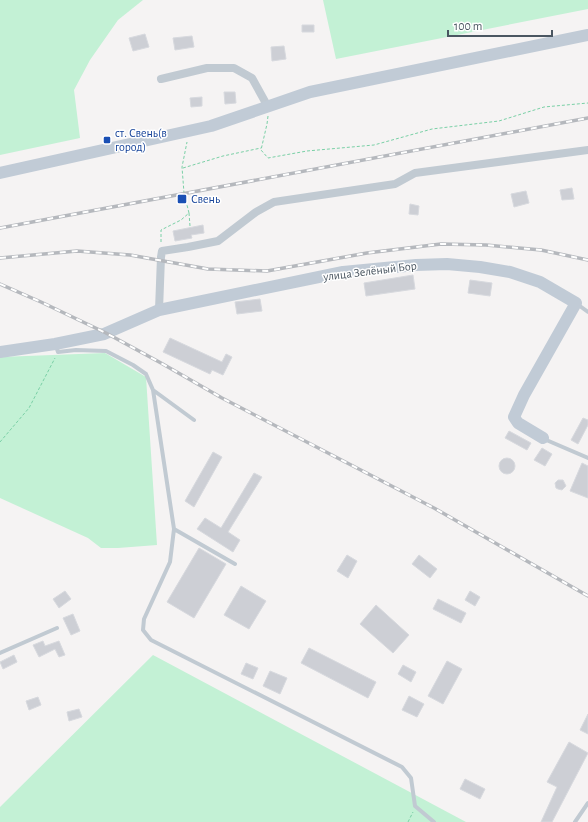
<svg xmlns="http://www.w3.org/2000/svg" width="588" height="822" font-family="'Alegreya Sans',sans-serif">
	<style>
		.green { fill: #c3f1d5 }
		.building { fill: #cdcfd5; stroke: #d7d9de }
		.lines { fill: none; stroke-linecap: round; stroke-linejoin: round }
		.path { stroke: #7ad0a6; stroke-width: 1; stroke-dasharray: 3 2; stroke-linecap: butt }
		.lane { stroke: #c1cad2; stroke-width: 4 }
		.street { stroke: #c1cad2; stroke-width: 8 }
		.secondary { stroke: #c1cbd6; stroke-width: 12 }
		.rail-casing { stroke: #b5b8bd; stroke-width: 3.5 }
		.rail { stroke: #fff; stroke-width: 2; stroke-dasharray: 6; stroke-linecap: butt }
		.transit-dot { fill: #1a4fb4; stroke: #fff; stroke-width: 1.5 }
		.labels { text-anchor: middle; stroke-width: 3; stroke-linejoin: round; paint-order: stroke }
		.transit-label { font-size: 12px; fill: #164399; stroke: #fff; text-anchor: start }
		.street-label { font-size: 12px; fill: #4a5661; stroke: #fff }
	</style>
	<rect width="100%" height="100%" fill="#f5f3f3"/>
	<path class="green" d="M0,0H143L118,20L90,60L74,90L80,138L0,155Z
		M323,0H588V9L336,59Z
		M105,353L146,377L157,545L118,548H101L88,538L0,498V357Z
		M153,655L466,822H0V807Z"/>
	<path class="building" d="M302,25H314V32H302Z
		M145,34L149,47L133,51L129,38Z
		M192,36L194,47L175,50L173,38Z
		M284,46L286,59L272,61L271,47Z
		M224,92H235L236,103L225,104Z
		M202,97V106L191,107L190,98Z
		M572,188L574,199L562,200L560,190Z
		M526,191L529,203L514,207L511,194Z
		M410,204L419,206L418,215L409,214Z
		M203,225L204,233L191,235L192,238L175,241L173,231Z
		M413,275L415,289L366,296L364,283Z
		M470,280L492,283L490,296L468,293Z
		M260,299L262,311L237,314L235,302Z
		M170,338L222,362L226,354L232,357L223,375L212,370L210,374L163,352Z
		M583,418L588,420V425L578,444L571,440Z
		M509,431L531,443L527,450L505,438Z
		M542,448L552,454L545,466L534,460Z
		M213,452L222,457L194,507L185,501Z
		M499 466a8 8 0 1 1 16 0a8 8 0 1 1-16 0Z
		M582,463L588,466V498L570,491Z
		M254,473L262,477L228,532L240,540L233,552L197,529L205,518L221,528Z
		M558,480H563L566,486L562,490L558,489L556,488L555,483Z
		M199,548L226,564L194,618L167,602Z
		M347,555L357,561L348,578L337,571Z
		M419,555L437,569L430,578L412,564Z
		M241,586L266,601L249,629L224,615Z
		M65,591L71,599L59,608L53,599Z
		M470,591L480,597L475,606L465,600Z
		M438,599L466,613L461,623L433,609Z
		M376,605L409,635L393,653L360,624Z
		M73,614L80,631L71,635L63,618Z
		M43,641L45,646L59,641L65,655L59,657L55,649L39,657L33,645Z
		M309,648L376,682L368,698L301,663Z
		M14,655L17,662L3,669L0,662Z
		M447,661L462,669L443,704L428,696Z
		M246,663L258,668L253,679L241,674Z
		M403,665L416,672L411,682L398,674Z
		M270,671L287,678L280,694L263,686Z
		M409,696L424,704L417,717L402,710Z
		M38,697L41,705L29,710L26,701Z
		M79,709L82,717L69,721L67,712Z
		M588,714V734L580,730Z
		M569,742L588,753L552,822H541L557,787L547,782Z
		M465,779L485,789L480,799L460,789Z"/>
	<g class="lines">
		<path class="path" d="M268,116L267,124L261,150L268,158L307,151L374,145L432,129L499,121L544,107L588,103
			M183,168L223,156L261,148
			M189,213L190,226
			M161,242V230L181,220L189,213L184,193L182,167L187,142
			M0,442L29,408L55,358
			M408,822L413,812"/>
		<path class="lane" d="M577,304L588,312
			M56,346L58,352L76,350L106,351L133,365L146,374L153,390L174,529L170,562L144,619L143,630L151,640L402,767L411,778L415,806L434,822
			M153,390L194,420
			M544,439L588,458
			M174,529L235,564
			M0,653L57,628
			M575,822L588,803"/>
		<path class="street" d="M161,79L207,68H234L252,78L268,107
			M159,310L161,257L162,251L188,247L218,241L256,212L274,202L395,184L415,173L588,150"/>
		<path class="secondary" d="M0,173L211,126L310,92L588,35
			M0,352L55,344L104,334L159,310L343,272L416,265L447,264L480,267L510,272L540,282L576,303L524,395L514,417L518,423L543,438"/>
		<g class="rail-casing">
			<path id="rail" d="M0,228L588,118
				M0,258L77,251L130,255L208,269L267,271L367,253L441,244L486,245L541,250L588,260
				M0,284L41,302L106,333L161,363L222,398L434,508L588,596"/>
		</g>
		<use href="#rail" class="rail"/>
	</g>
	<g class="transit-dot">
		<rect x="103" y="136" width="8" height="8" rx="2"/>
		<rect x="177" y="194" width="10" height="10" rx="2"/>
	</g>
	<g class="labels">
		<g class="transit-label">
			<text x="115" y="137">ст. Свень(в<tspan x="115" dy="14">город)</tspan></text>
			<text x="191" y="203">Свень</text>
		</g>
		<g class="street-label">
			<text transform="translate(370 271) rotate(-7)" y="4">улица Зелёный Бор</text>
		</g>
	</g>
	<path d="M448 30v6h104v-6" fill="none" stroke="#4a5661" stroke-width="2"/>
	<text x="454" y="30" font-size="12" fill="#4a5661" stroke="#ffffff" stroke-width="3" paint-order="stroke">100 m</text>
</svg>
